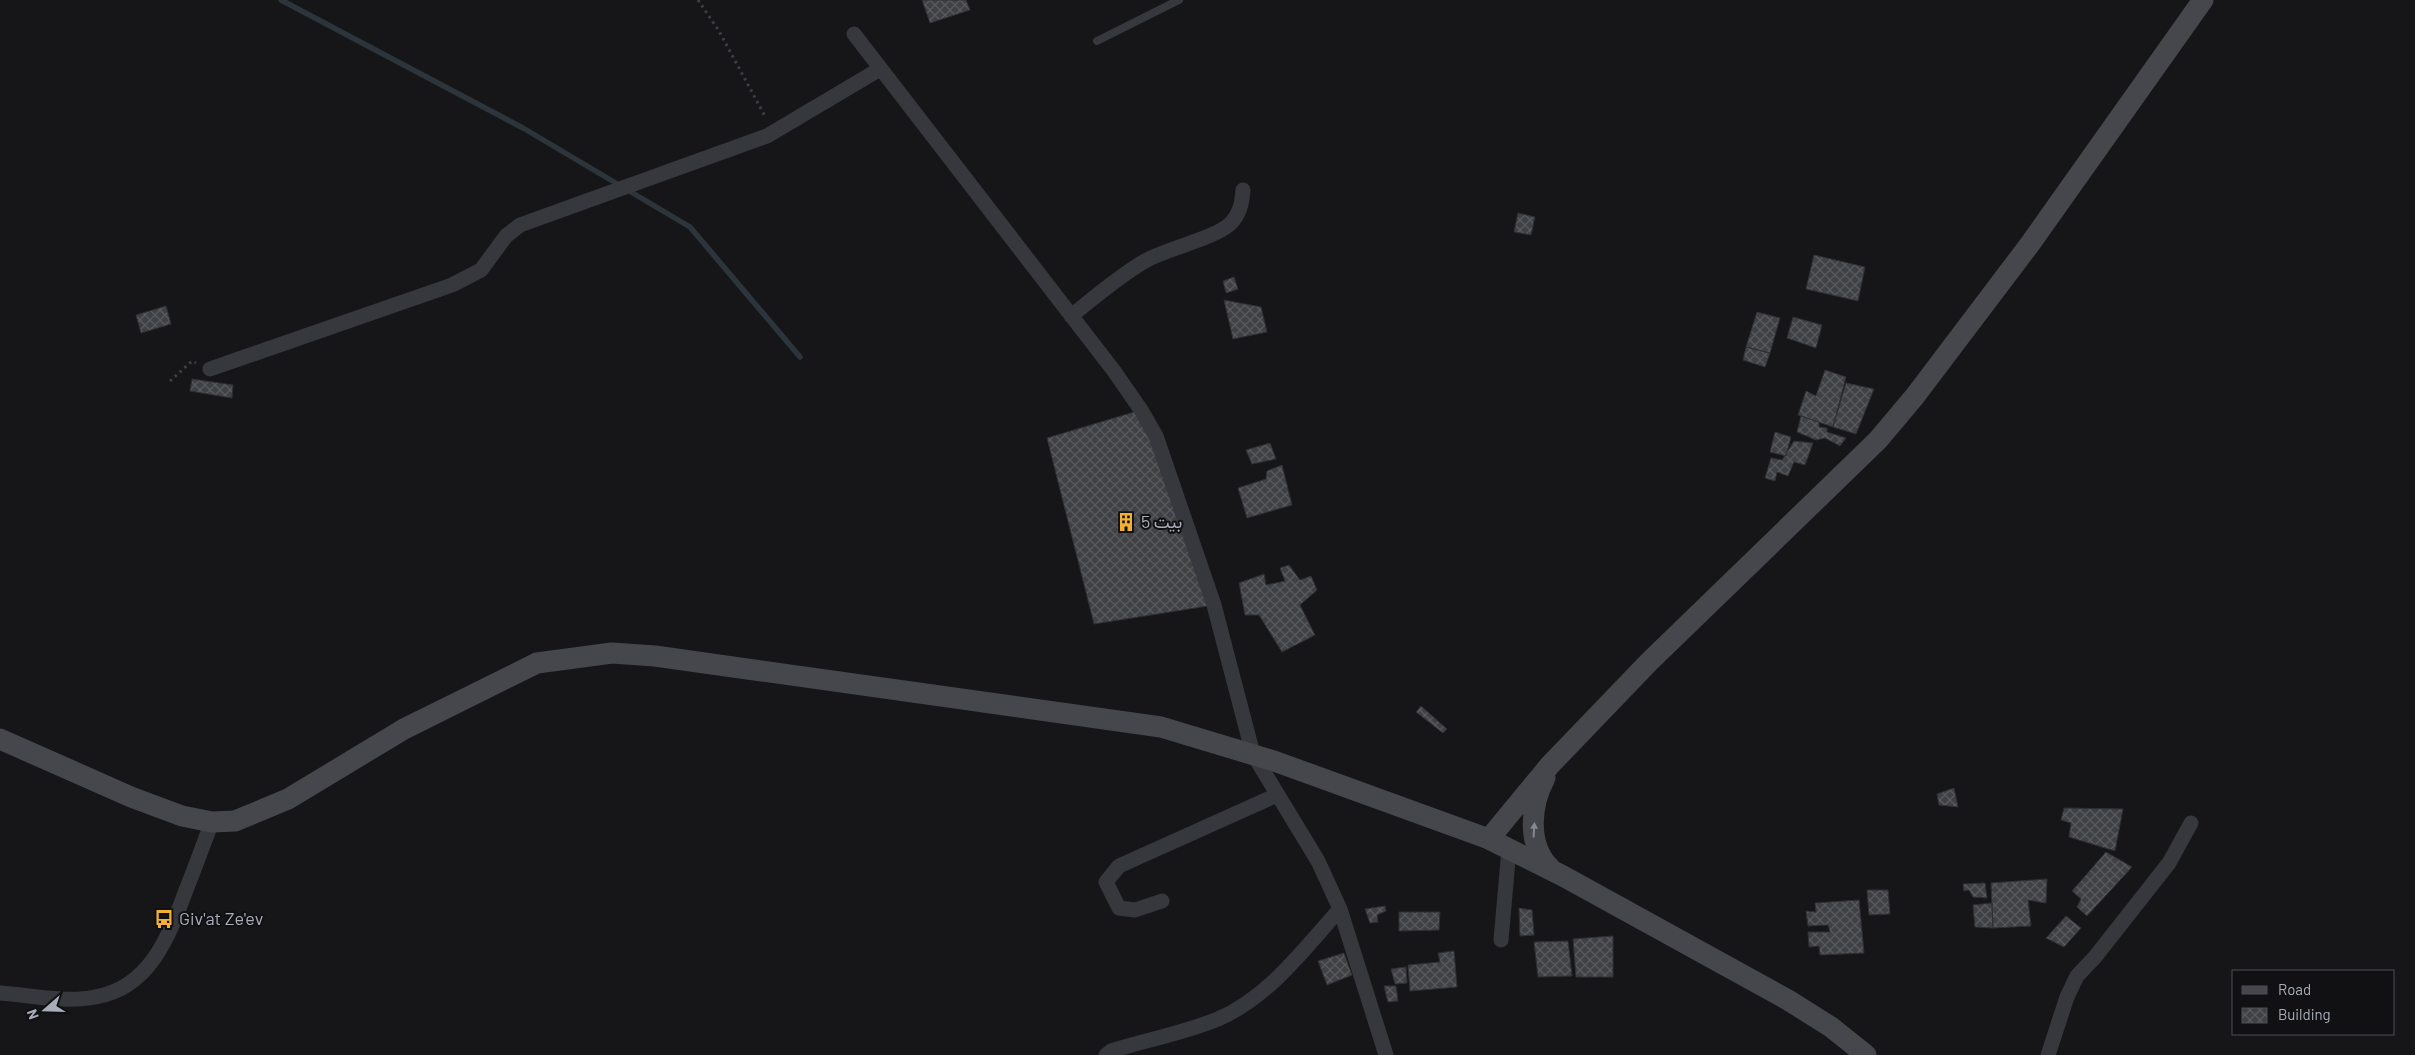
<svg xmlns="http://www.w3.org/2000/svg" width="2415" height="1055" font-family="Barlow,Vazirmatn,sans-serif">
	<style>
		.lines { fill: none; stroke-linecap: round; stroke-linejoin: round }
		.stream { stroke: #2c353c; stroke-width: 5.5 }
		.building { fill: url(#building-cross-hatch); stroke: #303034 }
		.path { stroke: #3d3f44; stroke-width: 3; stroke-dasharray: 2.5 4; stroke-linecap: butt }
		.lane { stroke: #37383d; stroke-width: 8 }
		.street { stroke: #37383d; stroke-width: 15 }
		.secondary { stroke: #45474d; stroke-width: 21 }
		.oneway { fill: #858993 }
		.labels { text-anchor: middle; stroke-width: 4; stroke-linejoin: round; paint-order: stroke }
		.poi-label { font-size: 18px; fill: #a8adb8; stroke: #111113; text-anchor: start }
	</style>
	<defs>
		<pattern id="building-cross-hatch" width="8" height="8" patternUnits="userSpaceOnUse" patternTransform="scale(1.25)"><rect width="8" height="8" fill="#404145"/><path d="M0 0l8 8M0 8l8-8" fill="none" stroke="#595a5e"/></pattern>
	</defs>
	<rect width="100%" height="100%" fill="#161618"/>
	<g class="lines">
		<path class="stream" d="M281,0L523,128L690,227L800,357"/>
	</g>
	<path class="building" d="M922,0H966L970,10L930,23Z
		M1518,213L1535,217L1531,235L1514,232Z
		M1814,255L1865,267L1858,301L1806,289Z
		M1234,277L1238,289L1226,293L1223,281Z
		M1224,300L1261,307L1267,332L1233,339Z
		M166,306L171,324L141,333L136,315Z
		M1757,312L1780,318L1770,353L1746,347Z
		M1793,317L1822,325L1816,348L1787,338Z
		M1746,347L1770,353L1765,367L1743,360Z
		M1825,370L1846,377L1833,427L1798,415L1806,391L1816,396Z
		M192,379L233,385L232,398L190,391Z
		M1846,383L1874,389L1856,434L1833,427Z
		M1141,410L1214,605L1094,624L1047,438Z
		M1801,416L1819,422V427L1827,428V432L1846,438L1840,446L1825,438L1816,440L1797,432Z
		M1775,432L1791,437L1786,456L1770,452Z
		M1794,441L1813,443L1805,465L1794,462L1788,476L1777,472L1775,481L1765,478L1771,458L1782,460Z
		M1270,443L1276,459L1252,464L1246,450Z
		M1282,465L1292,505L1247,518L1238,488L1266,479L1267,471Z
		M1289,565L1300,580L1311,576L1317,590L1300,605L1315,635L1282,652L1259,615H1245L1239,583L1264,574L1266,585L1285,581L1280,568Z
		M1421,706L1447,729L1443,733L1416,712Z
		M1954,788L1958,807L1939,805L1937,794Z
		M2064,808L2123,809L2115,851L2069,837L2071,823L2061,820Z
		M2106,852L2132,867L2087,916L2077,907L2081,899L2072,891Z
		M2047,879L2046,903L2028,900L2031,926L1993,928L1991,883Z
		M1985,883L1987,898L1973,897L1969,890L1964,891L1963,884Z
		M1867,890H1888L1890,914L1869,915Z
		M1859,900L1864,953L1820,955L1819,946L1809,947L1808,932H1830L1828,925L1808,926L1806,911L1816,912L1815,903Z
		M1992,903L1993,928L1975,927L1973,905Z
		M1385,906L1386,911L1377,915L1378,922L1370,923L1365,909Z
		M1519,908L1532,910L1534,935L1520,936Z
		M1399,912H1440L1439,930L1399,931Z
		M2066,916L2081,928L2064,947L2046,938Z
		M1613,936V977H1576L1573,939Z
		M1568,941L1572,976L1538,977L1534,942Z
		M1454,951L1457,987L1410,991L1408,965L1440,962L1438,953Z
		M1344,953L1352,975L1327,985L1318,961Z
		M1406,967L1407,983L1395,984L1391,969Z
		M1384,986H1396L1398,1001L1388,1002Z"/>
	<g class="lines">
		<path class="path" d="M698,0L719,31L766,118
			M170,381L192,361L196,363"/>
		<path class="lane" d="M1097,41L1179,0"/>
		<path class="street" d="M854,34L1114,371L1141,410L1156,436L1214,605L1253,754L1318,861L1340,909L1386,1055
			M1071,316C1095,297 1119,276 1145,261C1168,248 1213,239 1230,224C1240,214 1242,203 1243,190
			M210,369L452,285L481,270L506,236L520,225L767,136L880,69
			M1162,901L1135,910L1119,908L1106,882L1119,866L1277,795
			M1501,940L1509,849
			M0,993C30,995 65,1003 95,997C150,988 169,936 186,890C195,868 203,845 212,822
			M1106,1055L1111,1051C1146,1040 1184,1033 1218,1019C1269,997 1304,949 1340,909
			M2048,1055L2067,997L2077,976L2095,957L2169,863L2191,823"/>
		<path class="secondary" d="M0,739L131,797L182,816L212,822L235,821L288,799L404,729L537,663L612,653L655,656L1161,727L1274,761L1489,839L1563,876L1788,1000L1831,1027L1866,1055
			M1545,778C1530,806 1527,845 1550,868
			M1489,839L1550,765L1649,662L1878,440L1915,396L2030,244L2203,0"/>
	</g>
	<defs><path id="oneway-solid" d="M-6-.8H1V-3.2L6.5 0L1 3.2V.8H-6Z" transform="scale(1.25)"/></defs>
	<use class="oneway" href="#oneway-solid" transform="translate(1534 830) rotate(-86)"/>
	<defs>
		<g id="building-bare" transform="scale(1.5)"><path d="M-4-6H4V6H1V3H-1V6H-4ZM-2.5-4.3h1.7v1.8h-1.7ZM.8-4.3h1.7v1.8H.8ZM-2.5-1h1.7V.8h-1.7ZM.8-1h1.7V.8H.8Z" fill="#f2b134" stroke="#111113" stroke-width="2.5" paint-order="stroke"/></g>
		<g id="bus-bare" transform="scale(1.5)"><path d="M-5-6H5V4H4V6H2V4H-2V6H-4V4H-5ZM-3.5-4V0h7V-4ZM-3.5 1.2v1.5H-2V1.2ZM2 1.2v1.5H3.5V1.2Z" fill="#f2b134" stroke="#111113" stroke-width="2.5" paint-order="stroke"/></g>
	</defs>
	<g fill-rule="evenodd">
		<use href="#building-bare" x="1126" y="522"/>
		<use href="#bus-bare" x="164" y="919"/>
	</g>
	<g class="labels">
		<g class="poi-label">
			<text x="1141" y="528">بيت 5</text>
			<text x="179" y="925">Giv'at Ze'ev</text>
		</g>
	</g>
	<rect x="2232" y="970" width="162" height="65" fill="#111113" stroke="#4d4f55"/>
	<rect x="2242" y="986" width="25" height="8" fill="#45474d" stroke="#4d4f55"/>
	<text x="2278" y="995" font-size="15" fill="#a8adb8">Road</text>
	<rect x="2242" y="1008" width="25" height="15" fill="url(#building-cross-hatch)" stroke="#4d4f55"/>
	<text x="2278" y="1020" font-size="15" fill="#a8adb8">Building</text>
	<g transform="translate(45 1010) rotate(250)" stroke="#111113" stroke-width="4" paint-order="stroke">
	<path d="M0-4L9 19L0 12L-9 19Z" fill="#a8adb8"/>
	<text y="-8" font-size="14" font-weight="bold" text-anchor="middle" fill="#a8adb8">N</text>
	</g>
</svg>
